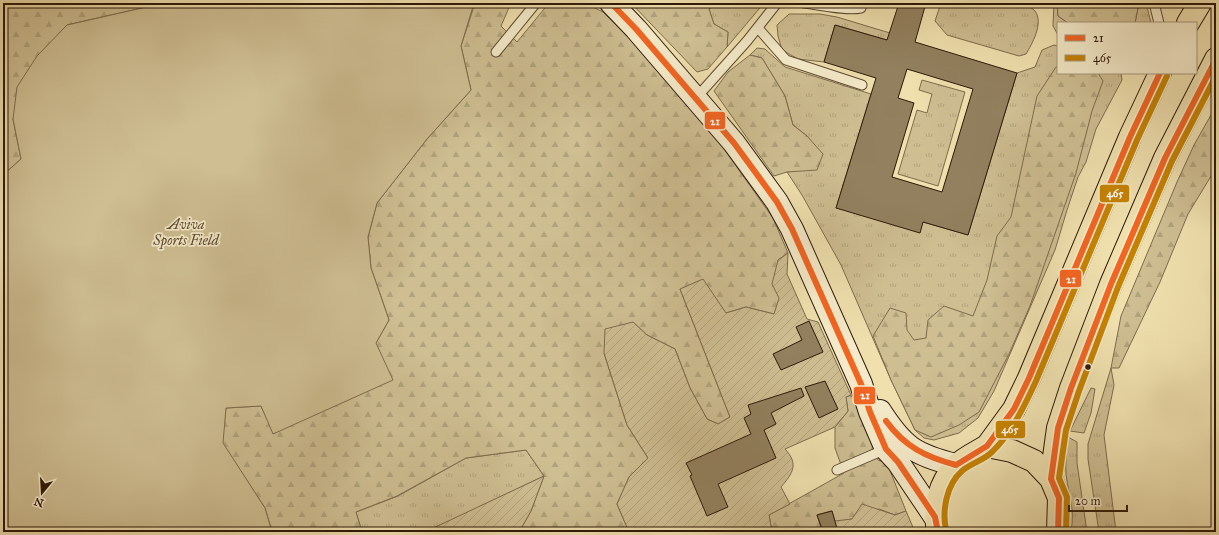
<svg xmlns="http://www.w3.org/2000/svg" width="1219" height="535" font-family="'IM FELL Great Primer',serif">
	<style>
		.grass { fill: url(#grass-tufts); stroke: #7e6b4d }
		.forest { fill: url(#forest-firs); stroke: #7e6b4d }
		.park { fill: #cebe92; stroke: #7e6b4d }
		.garden { fill: url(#garden-furrows); stroke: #7e6b4d }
		.building { fill: #92805e; stroke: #2e1808; fill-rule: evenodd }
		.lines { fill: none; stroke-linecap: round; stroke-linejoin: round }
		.lane-casing { stroke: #5e4a32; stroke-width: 11 }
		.secondary-casing { stroke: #2e1808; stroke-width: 24 }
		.highway-casing { stroke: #2e1808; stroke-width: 24 }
		.lane { stroke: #f5ebca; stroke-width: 9 }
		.secondary { stroke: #f5ebca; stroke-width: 22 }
		.highway { stroke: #efe0ae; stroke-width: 22 }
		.bus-1-casing { stroke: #f5ebca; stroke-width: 9 }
		.bus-2-casing { stroke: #f5ebca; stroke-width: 9 }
		.bus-1 { stroke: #f26522; stroke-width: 6 }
		.bus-2 { stroke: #c58202; stroke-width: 6 }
		.bus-dot { fill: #2e1808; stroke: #f5ebca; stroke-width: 1.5 }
		.labels { text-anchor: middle; stroke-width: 3.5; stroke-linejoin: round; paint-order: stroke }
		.park-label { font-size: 14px; font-style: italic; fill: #5e4a31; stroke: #f5ebca }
		.line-badge { stroke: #f5ebca; stroke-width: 1.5 }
		.badge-label { font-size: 11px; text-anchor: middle; font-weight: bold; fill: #fff }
	</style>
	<defs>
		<pattern id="grass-tufts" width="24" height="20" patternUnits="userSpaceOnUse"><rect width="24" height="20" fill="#cebe92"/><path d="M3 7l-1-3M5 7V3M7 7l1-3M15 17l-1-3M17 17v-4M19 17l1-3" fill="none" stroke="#b1a37c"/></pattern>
		<pattern id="forest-firs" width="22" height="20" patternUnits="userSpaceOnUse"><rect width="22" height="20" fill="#cebe92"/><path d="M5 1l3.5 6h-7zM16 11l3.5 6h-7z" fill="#b1a37c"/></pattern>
		<pattern id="garden-furrows" width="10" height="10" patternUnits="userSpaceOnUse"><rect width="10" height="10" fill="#cebe92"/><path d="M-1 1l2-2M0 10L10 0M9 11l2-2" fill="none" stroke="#b1a37c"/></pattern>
	</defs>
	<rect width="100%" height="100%" fill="#efe0ae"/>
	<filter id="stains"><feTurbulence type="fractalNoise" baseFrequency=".005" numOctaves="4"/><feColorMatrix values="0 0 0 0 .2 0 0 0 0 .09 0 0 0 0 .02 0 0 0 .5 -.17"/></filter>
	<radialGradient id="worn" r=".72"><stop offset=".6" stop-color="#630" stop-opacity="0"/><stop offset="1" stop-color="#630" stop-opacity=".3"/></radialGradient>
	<path class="grass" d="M719,3H764L727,47L728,32L714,24L709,9Z
		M941,3L1024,4C1027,6 1033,8 1035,11C1044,23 1032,44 1026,54L1019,56L947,35L935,21Z
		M1054,3H1057L1058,16L1068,23H1058V35L1053,26Z
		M1139,3H1146L1151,23H1135Z
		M789,14H820L837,17L890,33L887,40L835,25L824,62L798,59L782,50L778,36L777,25Z
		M1054,45L1058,46V73H1121L1122,80L1096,129L1086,162L1078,177L1067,210L1055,250L994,391L978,418L959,433L934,440L924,438L915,430L891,380L841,265L802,195L787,172L801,170L807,136L793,125L785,96L762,58L750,55L757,48L765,49L785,67L871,94L836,208L923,222L968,235L1017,73L1035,67L1042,50Z
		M922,80L965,92L938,186L898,174L917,110L927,113L932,94L919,90Z
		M1111,368L1114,385L1104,435L1116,532H1099L1088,459V444Z
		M1091,388L1095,389L1091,413L1084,433L1070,431Z
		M1068,437L1077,442V463L1087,532H1071C1075,507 1069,498 1066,474C1065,462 1067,449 1068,437Z
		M526,450L544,476L427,532H362L356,512L398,496L466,458Z"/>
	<path class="forest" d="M3,3H164L67,25L13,119L21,159L3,175Z
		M475,3H511L501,26L517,42L549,3H585L603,12L675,84L714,135L773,218L788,253L778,260L780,298L774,314L746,307L726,313L680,289L730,417L718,424L707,419L690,388L675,349L647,335L633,322L604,353L627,425L648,458L629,477L617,504L629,532H519L531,511L544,476L526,450L466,458L397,496L356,512L362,532H272L265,508L222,443L226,408L261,406L274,434L376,343L389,320L371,268L368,237L377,203L427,139L471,90L461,46Z
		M631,3H719L709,9L714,24L728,32L727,47L708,69L697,72Z
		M1057,3H1139L1135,23H1068L1058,16Z
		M750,55L762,58L785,96L793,125L807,136L823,154L817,170L787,172L774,176L714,91L728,72Z
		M1056,67H1058V73H1098L1103,81L1092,111L1076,173L1030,306L1009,354L979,412L959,425L931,437L915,430L891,380L873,336L890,308L906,313L907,330L914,340L926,338L928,320L944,306L973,316L987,280L997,236L1011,217L1037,96Z
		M1216,106V168L1188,214L1160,282L1119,368H1111L1121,316L1177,182L1194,145Z
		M851,395L873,441L872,450L878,460L887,463L906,511L895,515L879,509L852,519L835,522L831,511L817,515L823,532H772L769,515L844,473L835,448V427L848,411L846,397Z"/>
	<path class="park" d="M164,3H474L461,46L471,90L427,139L377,203L368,237L371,268L389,320L376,343L393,380L273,434L261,406L226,408L223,443L265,508L272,532H3V175L21,159L13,119L17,87L37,56L67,25Z"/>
	<path class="garden" d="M788,253L787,274L807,319L818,322L851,395L846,397L848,411L835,427L785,449C799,464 793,473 781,487L790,504L769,515L772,532H629L617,504L629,477L648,458L627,425L604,353L605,329L633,322L647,335L675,349L690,388L707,419L718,424L730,417L680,289L703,279L726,313L746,307L774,314L779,298L772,284L778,260Z
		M544,476L531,511L519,532L427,531Z
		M862,504L895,515L906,511L915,532H823L817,515L832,511L835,521L852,519Z"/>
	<path class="building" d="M899,3H926L915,42L1017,73L968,235L923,222L920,233L836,208L876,78L824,62L835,25L887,40ZM907,69L973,89L942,192L892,177L914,103L898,98Z
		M809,321L823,352L781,370L773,354L802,340L796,327Z
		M825,381L838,409L819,418L805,387Z
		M801,388L804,396L771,413L776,424L764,430L776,458L718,484L728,507L707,516L690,476L692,475L686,463L751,434L744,418L751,414L748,405Z
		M832,511L838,532H823L817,515Z"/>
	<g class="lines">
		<g class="lane-casing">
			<path id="lane" d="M804,3C821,5 846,11 861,8L862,3
				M1154,3L1159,23
				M758,28L786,60L862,85
				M496,52L536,3
				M696,98L747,41L777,3
				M837,470L886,449"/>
		</g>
		<g class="secondary-casing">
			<path id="secondary" d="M611,3L636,29L734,143L777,202L792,229L861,384L870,412L886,449L898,462L935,517
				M880,411C903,447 915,455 956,465"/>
		</g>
		<g class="highway-casing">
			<path id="highway" d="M1188,23L1200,3
				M987,446L1014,409L1029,378L1130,137L1160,73
				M1051,479L1058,428L1071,388L1111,284L1165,158L1216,59
				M938,532C934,509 938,483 956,466C964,458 977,452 987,446L1012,451L1034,461L1051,479L1059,498L1058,532"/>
		</g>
		<use href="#lane" class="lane"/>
		<use href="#secondary" class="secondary"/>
		<use href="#highway" class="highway"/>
		<g class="bus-1-casing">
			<path id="bus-1" d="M611,3L636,29L734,143L777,202L792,229L861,384L870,412L886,449L898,462L935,517L938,532
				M886,421C905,447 926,457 956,465
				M956,465L987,446L1014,409L1029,378L1130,137L1160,73
				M1051,479L1058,428L1071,388L1111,284L1165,158L1216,59
				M1051,479L1059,498L1058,532"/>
		</g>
		<g class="bus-2-casing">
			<path id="bus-2" d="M946,530C942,511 946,485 962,471C971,463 985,460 993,451C1012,432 1025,405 1036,381L1137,140L1167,76
				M1066,532L1067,497L1059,478L1066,430L1079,391L1118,287L1172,161L1216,76"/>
		</g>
		<use href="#bus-1" class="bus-1"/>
		<use href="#bus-2" class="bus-2"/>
	</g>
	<circle class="bus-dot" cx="1088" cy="367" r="3.5"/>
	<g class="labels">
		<g class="park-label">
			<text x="186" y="229">Aviva<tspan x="186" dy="16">Sports Field</tspan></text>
		</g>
	</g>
	<g class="line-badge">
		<rect x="704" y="111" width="22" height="19" rx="4" fill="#f26522"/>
		<rect x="1099" y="184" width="31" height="19" rx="4" fill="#c58202"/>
		<rect x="1059" y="269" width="23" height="19" rx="4" fill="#f26522"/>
		<rect x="853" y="386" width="23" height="19" rx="4" fill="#f26522"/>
		<rect x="995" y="420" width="31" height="19" rx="4" fill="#c58202"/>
	</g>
	<g class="badge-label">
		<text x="715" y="125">21</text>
		<text x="1115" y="197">465</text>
		<text x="1071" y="283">21</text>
		<text x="865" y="399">21</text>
		<text x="1010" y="433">465</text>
	</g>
	<rect width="1219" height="535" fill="none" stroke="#efe0ae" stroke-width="16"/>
	<rect x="4" y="4" width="1211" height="527" fill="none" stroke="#2e1808" stroke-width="2"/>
	<rect x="8" y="8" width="1203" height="519" fill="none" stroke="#2e1808"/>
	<rect x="1057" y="22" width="140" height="52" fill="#f5ebca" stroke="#a5977c"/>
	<rect x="1065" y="35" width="20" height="6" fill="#f26522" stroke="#a5977c"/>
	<text x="1093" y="42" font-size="12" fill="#2e1808">21</text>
	<rect x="1065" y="55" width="20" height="6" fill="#c58202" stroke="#a5977c"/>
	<text x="1093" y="62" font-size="12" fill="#2e1808">465</text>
	<g transform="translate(42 493) rotate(198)" stroke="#f5ebca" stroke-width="3" paint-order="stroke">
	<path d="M0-3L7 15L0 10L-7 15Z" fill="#2e1808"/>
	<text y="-6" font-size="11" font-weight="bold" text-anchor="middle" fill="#2e1808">N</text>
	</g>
	<path d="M1069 505v6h58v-6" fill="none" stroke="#2e1808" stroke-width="2"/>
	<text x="1075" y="505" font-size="12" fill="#2e1808" stroke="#f5ebca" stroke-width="3" paint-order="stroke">20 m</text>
	<rect width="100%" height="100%" filter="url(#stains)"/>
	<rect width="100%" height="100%" fill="url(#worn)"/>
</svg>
